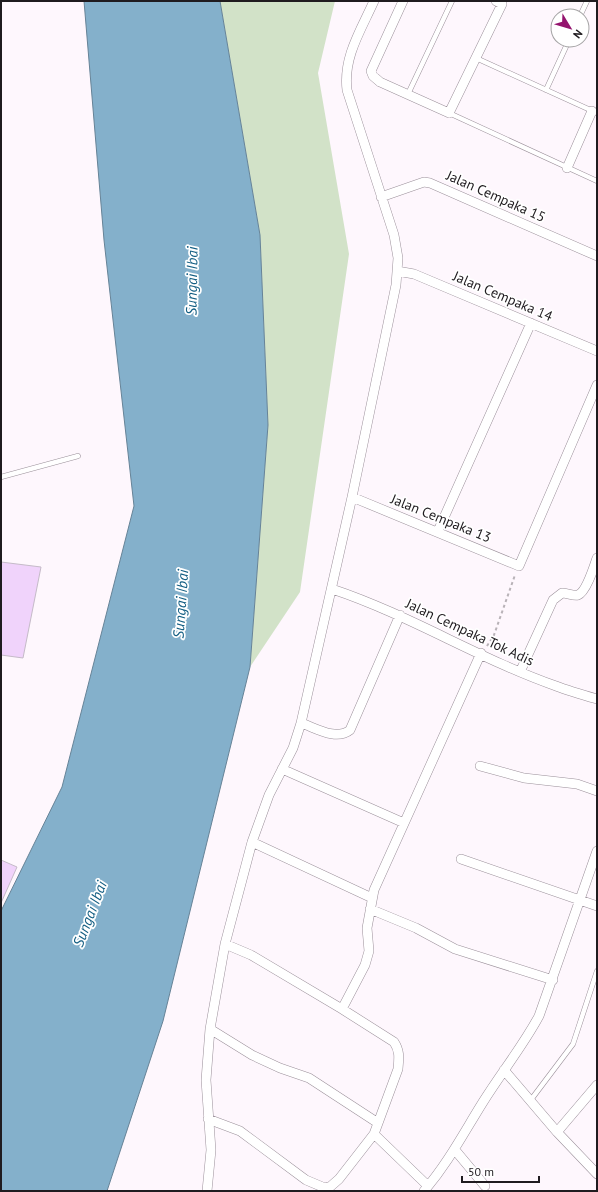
<svg xmlns="http://www.w3.org/2000/svg" width="598" height="1192" font-family="'PT Sans',sans-serif">
	<style>
		.green { fill: #d2e2c8 }
		.water { fill: #84b0cb; stroke: #668397 }
		.building { fill: #f0d3fb; stroke: #c5bbc8 }
		.lines { fill: none; stroke-linecap: round; stroke-linejoin: round }
		.lane-casing { stroke: #9b909a; stroke-width: 5.5 }
		.street-casing { stroke: #9b909a; stroke-width: 10 }
		.path { stroke: #b8b2b7; stroke-width: 2; stroke-dasharray: 3 3; stroke-linecap: butt }
		.lane { stroke: #fff; stroke-width: 4.5 }
		.street { stroke: #fff; stroke-width: 9 }
		.labels { text-anchor: middle; stroke-width: 3.5; stroke-linejoin: round; paint-order: stroke }
		.street-label { font-size: 14px; fill: #1f1b1f; stroke: #fff }
		.water-label { font-size: 15px; font-style: italic; fill: #135e83; stroke: #fff }
	</style>
	<rect width="100%" height="100%" fill="#fef7fd"/>
	<path class="green" d="M220,1H335L318,73L349,254L300,592L250,667L268,425L260,235Z"/>
	<path class="water" d="M84,1H220L260,235L268,425L250,667L163,1021L107,1191H1V911L62,787L134,506L104,240Z"/>
	<path class="building" d="M1,562L41,567L23,658L1,655Z
		M1,860L17,867L1,903Z"/>
	<g class="lines">
		<g class="lane-casing">
			<path id="lane" d="M580,16L587,1
				M476,58L597,113
				M546,90L569,40
				M408,94L452,1
				M449,113L597,181
				M1,477L78,456
				M530,1101L573,1044L597,971"/>
		</g>
		<g class="street-casing">
			<path id="street" d="M403,1L371,71L373,76L380,82L449,113L502,4L496,1
				M567,168L592,111
				M381,197L424,182L430,183L597,256
				M397,271L414,274L597,351
				M352,497L519,566L597,385
				M438,531L531,323
				M332,589C410,615 479,659 556,686C569,691 583,695 597,699
				M520,672L553,600L562,593C567,593 573,596 578,595C586,592 594,567 597,558
				M301,723C316,728 336,741 350,730L400,615
				M480,766L524,778L577,784L597,791
				M282,769L404,823
				M252,842L372,898
				M461,859L597,906
				M370,909L416,928L455,949L553,980
				M342,1009L365,965L369,951L367,928L374,890L481,653
				M210,1029L252,1055L280,1068L309,1078L378,1123
				M504,1070L557,1132L597,1174
				M208,1119L240,1131L306,1180L325,1188L331,1186L339,1179L374,1134L398,1069C399,1058 400,1051 394,1042L342,1009L251,955L225,944
				M557,1132L597,1085
				M374,1134L428,1186
				M455,1150L485,1186
				M207,1191L211,1150L206,1080L210,1029L225,944L252,842L269,795L293,748L301,723L352,497L396,285L398,258L394,235L347,90C343,57 361,30 374,1
				M424,1191C448,1163 463,1134 483,1102C501,1073 523,1046 539,1016L597,851"/>
		</g>
		<path class="path" d="M487,646L494,635L515,575"/>
		<use href="#lane" class="lane"/>
		<use href="#street" class="street"/>
	</g>
	<g class="labels">
		<g class="street-label">
			<text transform="translate(496 196) rotate(24)" y="5">Jalan Cempaka 15</text>
			<text transform="translate(503 296) rotate(23)" y="5">Jalan Cempaka 14</text>
			<text transform="translate(441 518) rotate(22)" y="5">Jalan Cempaka 13</text>
			<text transform="translate(470 632) rotate(25)" y="5">Jalan Cempaka Tok Adis</text>
		</g>
		<g class="water-label">
			<text transform="translate(192 281) rotate(-89)" y="5">Sungai Ibai</text>
			<text transform="translate(181 604) rotate(-86)" y="5">Sungai Ibai</text>
			<text transform="translate(90 914) rotate(-69)" y="5">Sungai Ibai</text>
		</g>
	</g>
	<rect width="598" height="1192" fill="none" stroke="#1f1b1f" stroke-width="4"/>
	<g transform="translate(570 28) rotate(128)"><circle r="19" fill="#ffffff" stroke="#a5a4a5"/>
	<path d="M0-3L7 15L0 10L-7 15Z" fill="#94146e"/>
	<text y="-6" font-size="11" font-weight="bold" text-anchor="middle" fill="#1f1b1f">N</text>
	</g>
	<path d="M462 1176v6h77v-6" fill="none" stroke="#1f1b1f" stroke-width="2"/>
	<text x="468" y="1176" font-size="12" fill="#1f1b1f" stroke="#ffffff" stroke-width="3" paint-order="stroke">50 m</text>
</svg>
